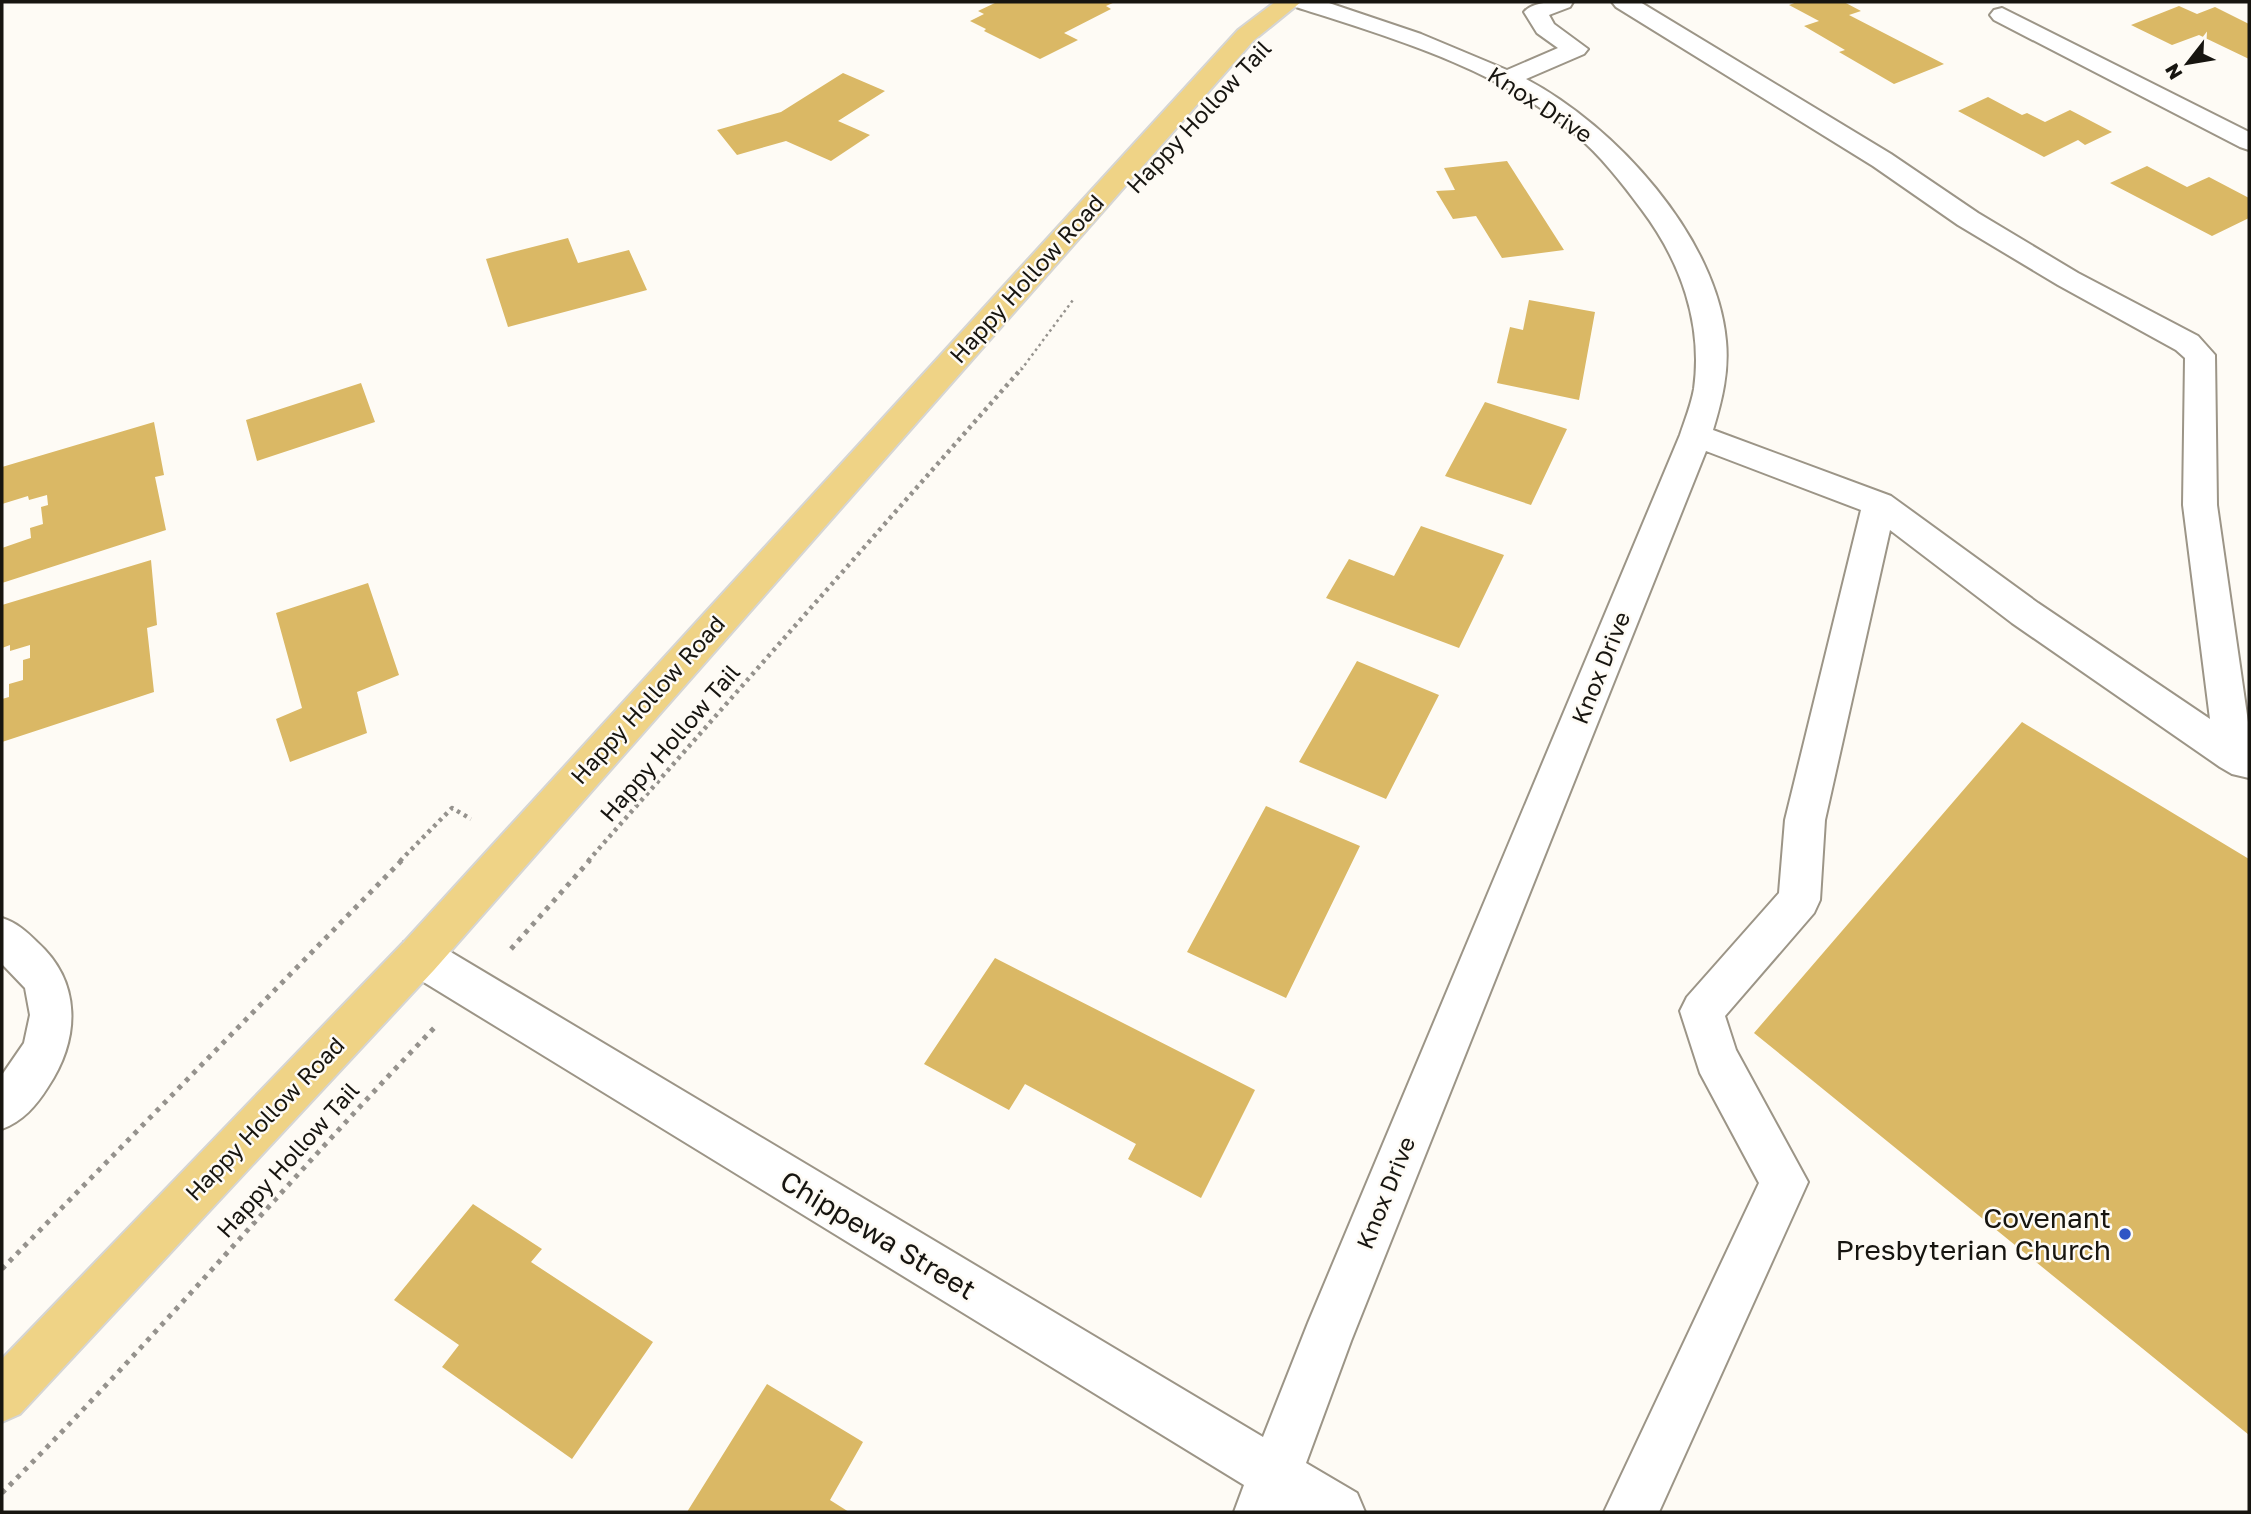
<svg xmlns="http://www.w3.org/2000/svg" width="2251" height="1514" font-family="'Golos Text',sans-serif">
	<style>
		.building { fill: #dab865 }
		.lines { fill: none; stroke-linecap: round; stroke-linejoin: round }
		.minor-casing { stroke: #9c9587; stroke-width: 4 }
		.major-casing { stroke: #d5d5d4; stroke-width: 4 }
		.path-far2 { stroke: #95928d; stroke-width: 2.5; stroke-dasharray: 2.5 3.5; stroke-linecap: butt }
		.path-far1 { stroke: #95928d; stroke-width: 4.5; stroke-dasharray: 3.5 4.5; stroke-linecap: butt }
		.path { stroke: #95928d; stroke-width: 5; stroke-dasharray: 4.5 6; stroke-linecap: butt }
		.minor { fill: #fff; fill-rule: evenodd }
		.major { fill: #efd386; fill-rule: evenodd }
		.poi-dot { fill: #2f55c5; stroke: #fefbf5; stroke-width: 2.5 }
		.labels { text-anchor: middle; stroke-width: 5; stroke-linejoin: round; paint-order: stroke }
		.street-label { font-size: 23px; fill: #171510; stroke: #fefbf5 }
		.near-poi-label { font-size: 28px; fill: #171510; stroke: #fefbf5; text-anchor: end }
		.near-street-label { font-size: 28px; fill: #171510; stroke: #fefbf5 }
	</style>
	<rect width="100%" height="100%" fill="#fefbf5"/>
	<path class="building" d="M997,2H1115L1106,6L1111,9L1064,33L1078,40L1040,59L984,31L986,29L970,21L984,14L978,11Z
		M1797,2H1844L1861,11L1849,15L1944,64L1894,84L1839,52L1845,50L1804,26L1819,21L1789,5Z
		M2179,6L2197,14L2215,7L2249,24V59L2199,35L2172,45L2131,25Z
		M843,73L885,91L838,121L870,135L831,161L786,141L737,155L717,130L781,112Z
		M1988,97L2022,115L2027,113L2045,122L2070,110L2112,132L2085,145L2078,140L2044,157L1958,111Z
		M1507,161L1564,250L1502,258L1476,216L1453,219L1436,191L1455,190L1444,168Z
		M2147,166L2187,187L2209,177L2249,198V218L2212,236L2110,183Z
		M568,238L578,263L629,250L647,290L508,327L486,259Z
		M1529,300L1595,312L1579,400L1497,383L1510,327L1523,330Z
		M361,383L375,422L257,461L246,420Z
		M1485,402L1567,429L1531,505L1445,476Z
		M154,422L164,475L155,477L166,530L2,583V548L31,538L30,528L43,524L41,507L48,505L47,495L29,500L28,496L2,504V467Z
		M1421,526L1504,555L1459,648L1326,598L1349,559L1394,576Z
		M151,560L157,625L147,628L154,692L2,742V699L9,697V684L23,680V660L30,658V645L10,651V645L2,648V605Z
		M368,583L399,675L357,692L367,733L290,762L276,719L302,708L276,613Z
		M1357,661L1439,695L1386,799L1299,762Z
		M2022,722L2249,859V1435L1754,1033Z
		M1266,806L1360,846L1286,998L1187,952Z
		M995,958L1255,1090L1201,1198L1128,1159L1136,1144L1025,1084L1009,1110L924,1064Z
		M473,1204L542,1249L531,1262L653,1342L572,1459L442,1367L459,1345L394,1300Z
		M767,1384L863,1442L830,1500L849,1512H687Z"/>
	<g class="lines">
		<g class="minor-casing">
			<path id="minor" d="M1292,2H1326L1421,34L1507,70L1558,48L1537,33L1524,12C1534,0 1558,2 1573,2L1570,7L1549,15L1554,24L1588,49L1584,54L1526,79C1615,126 1717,237 1726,341C1729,372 1722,400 1713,430L1891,496L2038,603L2210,719L2183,505L2185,358L2176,350L2058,285L1958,225L1873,166L1616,7L1612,2H1640L1891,154L1978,213L2078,273L2198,336L2215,355L2217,505L2249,729V778L2232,774L2220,767L2012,623L1890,530L1825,820L1820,900L1814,913L1725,1016L1736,1050L1808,1182L1659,1512H1604L1759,1183L1700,1073L1680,1011L1687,997L1779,893L1785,820L1861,510L1706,451L1351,1341L1306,1463L1357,1493L1365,1512H1234L1244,1485L404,970L398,956L404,942L419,937L434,942L1263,1437L1308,1323L1680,435C1685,420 1691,405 1694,389C1703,324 1681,262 1642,210C1622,183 1601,156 1575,134C1497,68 1392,38 1296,7Z
				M2002,8L2249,132V150L2240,147L1994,20L1990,15L1994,10Z
				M2,918C17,923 26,931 37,942C82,982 80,1039 48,1087C36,1106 23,1121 2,1129V1075L24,1043L30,1015L25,988L2,964Z"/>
		</g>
		<g class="major-casing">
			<path id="major" d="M1275,2H1301L1254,40L434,970L20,1414L2,1422V1359L404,942L1238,30Z"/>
		</g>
		<path class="path-far2" d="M1021,370L1073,300"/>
		<path class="path-far1" d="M400,861L452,808L471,819
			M588,861L1022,368"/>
		<path class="path" d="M511,949L590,860
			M2,1269L402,860
			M2,1493C152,1343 287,1181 434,1028"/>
		<use href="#minor" class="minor"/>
		<use href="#major" class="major"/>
	</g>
	<circle class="poi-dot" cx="2125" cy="1234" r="7"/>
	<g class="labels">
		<g class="street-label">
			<text transform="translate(1540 105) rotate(33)" y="8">Knox Drive</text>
			<text transform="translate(1199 117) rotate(-47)" y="8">Happy Hollow Tail</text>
			<text transform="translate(1027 279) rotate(-48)" y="8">Happy Hollow Road</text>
			<text transform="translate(1601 668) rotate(-68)" y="8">Knox Drive</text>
			<text transform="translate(648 700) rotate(-48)" y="8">Happy Hollow Road</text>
			<text transform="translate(670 743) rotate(-49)" y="8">Happy Hollow Tail</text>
			<text transform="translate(265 1119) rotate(-46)" y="8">Happy Hollow Road</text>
			<text transform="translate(288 1160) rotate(-48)" y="8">Happy Hollow Tail</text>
			<text transform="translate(1386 1193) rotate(-68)" y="8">Knox Drive</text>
		</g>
		<g class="near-poi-label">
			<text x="2111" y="1228">Covenant<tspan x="2111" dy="32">Presbyterian Church</tspan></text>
		</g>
		<g class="near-street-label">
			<text transform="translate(878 1235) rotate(31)" y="10">Chippewa Street</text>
		</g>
	</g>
	<rect width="2251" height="1514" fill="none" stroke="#171510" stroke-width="7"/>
	<g transform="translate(2188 63) rotate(239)" stroke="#fefbf5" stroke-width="5" paint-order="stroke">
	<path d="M0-5L12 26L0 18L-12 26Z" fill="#171510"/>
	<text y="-10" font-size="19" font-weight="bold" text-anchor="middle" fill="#171510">N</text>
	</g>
</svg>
